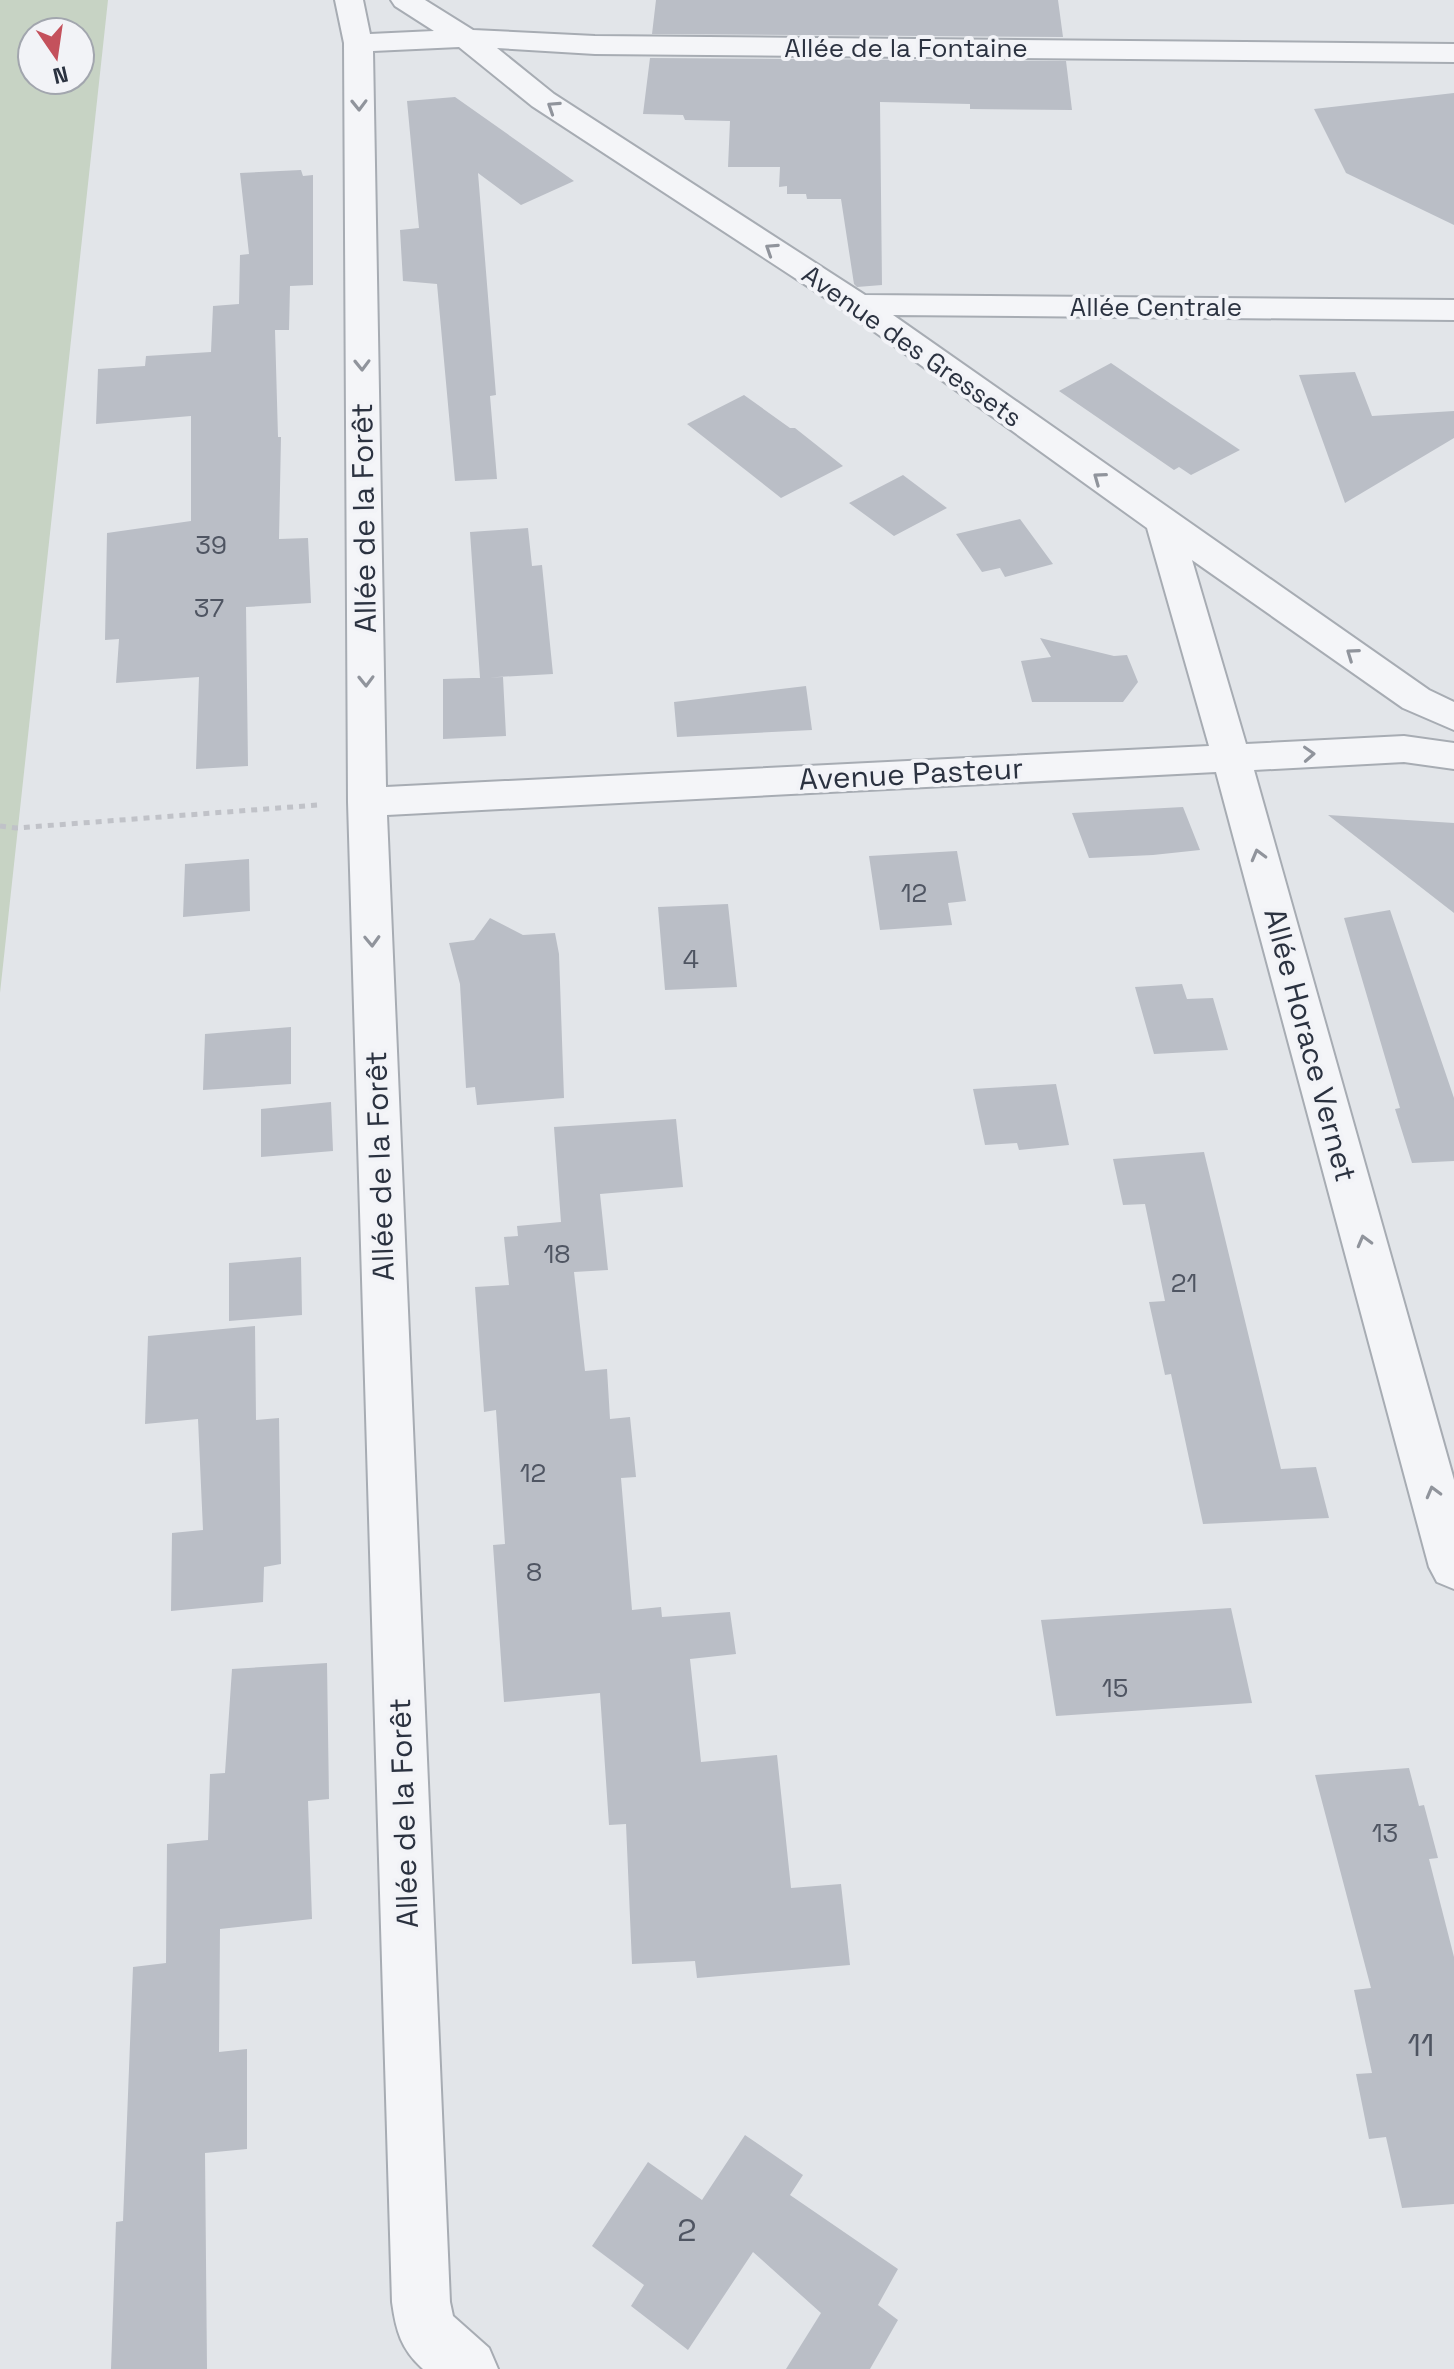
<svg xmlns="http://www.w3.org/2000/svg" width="1454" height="2369" font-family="'Space Grotesk',sans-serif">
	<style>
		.green { fill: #c7d3c4; fill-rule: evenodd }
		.building { fill: #babec6 }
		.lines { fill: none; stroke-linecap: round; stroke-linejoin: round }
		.minor-casing { stroke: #a7acb3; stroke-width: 4 }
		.path { stroke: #c0c2c8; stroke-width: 5; stroke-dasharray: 6 6; stroke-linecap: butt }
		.minor { fill: #f4f5f8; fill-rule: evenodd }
		.oneway { stroke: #90949c }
		.labels { text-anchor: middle; stroke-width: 8; stroke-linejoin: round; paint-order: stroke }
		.far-street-label { font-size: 26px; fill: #2b3240; stroke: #f2f3f7 }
		.number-label { font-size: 26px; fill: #4f5562 }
		.street-label { font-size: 30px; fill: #2b3240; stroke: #f2f3f7 }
		.near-number-label { font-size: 32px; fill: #4f5562 }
	</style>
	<rect width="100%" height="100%" fill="#e2e5e9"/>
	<path class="green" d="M0,0H108L0,993ZM32,32H80V80H32Z"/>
	<path class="building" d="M656,0H1058L1063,37L652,34Z
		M650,58L1066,61L1072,110L970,109V104L880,102L882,285L857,287L854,284L841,199H807L806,194H787V186L779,187L780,167H728L730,121L685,120L683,115L643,114Z
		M1454,93V225L1346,173L1314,109Z
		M455,97L574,181L521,205L478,173L496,395L490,396L497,479L455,481L437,284L403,281L400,230L419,228L407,101Z
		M301,170L303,176L313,175V285L290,286L289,330H275L278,437H281L279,539L308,538L311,603L246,607L248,766L196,769L199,677L116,683L119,639L105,640L107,533L191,521V416L96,424L98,369L145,366L146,356L211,352L213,306L239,304L240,255L249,254L240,173Z
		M1111,363L1171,404L1240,450L1191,475L1179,467L1174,470L1059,391Z
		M1355,372L1372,416L1454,411V438L1345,503L1299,375Z
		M744,395L790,428H795L843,466L781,498L687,424Z
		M903,475L947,508L894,536L849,503Z
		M1020,519L1053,564L1005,577L1000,568L982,572L956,534Z
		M528,528L532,566L542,565L553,674L480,678L470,532Z
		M1040,638L1114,656L1127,655L1138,682L1123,702H1032L1021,661L1051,657Z
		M503,677L506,736L443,739V679Z
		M806,686L812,730L677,737L674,702Z
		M1183,807L1200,850L1153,855L1089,858L1072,813Z
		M1328,815L1454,823V913Z
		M957,851L966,901L948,903L952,925L880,930L869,856Z
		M249,859L250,911L183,917L185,864Z
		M728,904L737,987L665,990L658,907Z
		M1390,910L1454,1098V1161L1412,1163L1395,1109L1400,1108L1344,918Z
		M490,918L523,935L555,933L559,954L564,1098L477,1105L475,1087L466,1088L460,984L449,943L474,940Z
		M1182,984L1187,999L1213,998L1228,1050L1154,1054L1135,987Z
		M291,1027V1084L203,1090L205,1034Z
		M1056,1084L1069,1145L1019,1150L1017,1143L985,1145L973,1089Z
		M331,1102L333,1151L261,1157V1109Z
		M676,1119L683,1187L600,1194L608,1270L574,1272L585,1371L607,1369L610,1419L630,1417L636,1477L621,1478L632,1610L661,1607L662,1617L730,1612L736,1654L690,1659L701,1762L777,1755L791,1888L841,1884L850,1965L697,1978L695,1961L632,1964L626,1824L609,1825L600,1693L504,1702L493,1545L505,1544L496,1410L484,1412L475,1287L509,1285L504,1237L518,1236L517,1226L561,1222L554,1127Z
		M1204,1152L1281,1469L1316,1467L1329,1518L1203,1524L1171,1374L1165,1375L1149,1302L1165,1301L1145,1204L1123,1205L1113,1159Z
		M301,1257L302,1315L229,1321V1263Z
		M255,1326L256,1420L279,1418L281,1564L264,1567L263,1602L171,1611L172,1533L203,1530L198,1419L145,1424L148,1336Z
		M1231,1608L1252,1703L1056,1716L1041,1620Z
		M327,1663L329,1799L308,1801L312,1919L220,1929L219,2052L247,2049V2149L205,2153L207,2369H111L116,2222L123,2221L133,1967L166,1963L167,1844L208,1840L210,1774L225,1773L232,1669Z
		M1409,1768L1419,1806L1424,1805L1438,1858L1429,1859L1454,1957V2204L1402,2208L1386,2137L1369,2139L1356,2074L1372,2073L1354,1990L1371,1988L1315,1775Z
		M745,2135L803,2175L790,2195L898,2269L878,2305L898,2320L870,2369H786L821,2313L753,2252L688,2350L631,2306L644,2285L592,2246L648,2162L702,2200Z"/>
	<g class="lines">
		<g class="minor-casing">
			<path id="minor" d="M335,0H363L370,34L434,31L395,6L391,0H425L473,30L595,36L1454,44V62L595,54L497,48L554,94L865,295L1454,300V320L893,315L1429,690L1454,702V730L1403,708L1192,560L1246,744L1404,736L1454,743V769L1404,762L1254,770L1454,1480V1589L1437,1582L1429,1567L1216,772L387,815L450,2302L453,2316L489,2348L498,2369H423C401,2349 396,2331 392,2302L348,802L344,43ZM459,47L532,106L847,312L1147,528L1209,746L386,787L373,51Z"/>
		</g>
		<path class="path" d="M0,826L16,828L318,805"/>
		<use href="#minor" class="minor"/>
	</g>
	<defs><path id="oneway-chevron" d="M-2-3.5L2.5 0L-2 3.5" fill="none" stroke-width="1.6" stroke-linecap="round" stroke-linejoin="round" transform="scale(2)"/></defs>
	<g class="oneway">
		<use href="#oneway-chevron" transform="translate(359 105) rotate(89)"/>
		<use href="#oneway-chevron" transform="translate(553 107) rotate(-147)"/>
		<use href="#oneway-chevron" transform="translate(771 249) rotate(-147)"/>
		<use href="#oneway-chevron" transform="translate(362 365) rotate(89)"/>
		<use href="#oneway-chevron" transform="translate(1099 478) rotate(-144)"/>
		<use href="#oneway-chevron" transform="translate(1352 654) rotate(-145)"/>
		<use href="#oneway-chevron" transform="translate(366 681) rotate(89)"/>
		<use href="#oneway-chevron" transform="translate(1309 754) rotate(-3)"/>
		<use href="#oneway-chevron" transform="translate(1258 855) rotate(-105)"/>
		<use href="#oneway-chevron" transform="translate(372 941) rotate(88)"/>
		<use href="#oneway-chevron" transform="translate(1364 1241) rotate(-105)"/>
		<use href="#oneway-chevron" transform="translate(1433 1492) rotate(-105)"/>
	</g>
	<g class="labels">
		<g class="far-street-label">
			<text x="906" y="57">Allée de la Fontaine</text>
			<text x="1156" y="316">Allée Centrale</text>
			<text transform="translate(912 346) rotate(35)" y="9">Avenue des Gressets</text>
		</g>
		<g class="number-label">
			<text x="211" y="554">39</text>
			<text x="209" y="617">37</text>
			<text x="914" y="902">12</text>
			<text x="691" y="968">4</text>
			<text x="557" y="1263">18</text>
			<text x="1184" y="1292">21</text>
			<text x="533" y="1482">12</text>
			<text x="534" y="1581">8</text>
			<text x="1115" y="1697">15</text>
			<text x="1385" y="1842">13</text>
		</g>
		<g class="street-label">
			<text transform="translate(364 518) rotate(-91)" y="10">Allée de la Forêt</text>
			<text transform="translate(911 774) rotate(-3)" y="10">Avenue Pasteur</text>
			<text transform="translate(1310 1045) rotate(75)" y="10">Allée Horace Vernet</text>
			<text transform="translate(380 1166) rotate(-92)" y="10">Allée de la Forêt</text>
			<text transform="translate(404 1813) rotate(-92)" y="10">Allée de la Forêt</text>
		</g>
		<g class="near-number-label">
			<text x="1421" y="2056">11</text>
			<text x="687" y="2241">2</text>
		</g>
	</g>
	<g transform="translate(56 56) rotate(167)"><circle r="38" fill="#f2f3f7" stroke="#a2a6ae" stroke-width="2"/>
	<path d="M0-6L14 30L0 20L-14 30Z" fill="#c4515c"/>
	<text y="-12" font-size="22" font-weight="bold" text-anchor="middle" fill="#2b3240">N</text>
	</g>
</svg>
